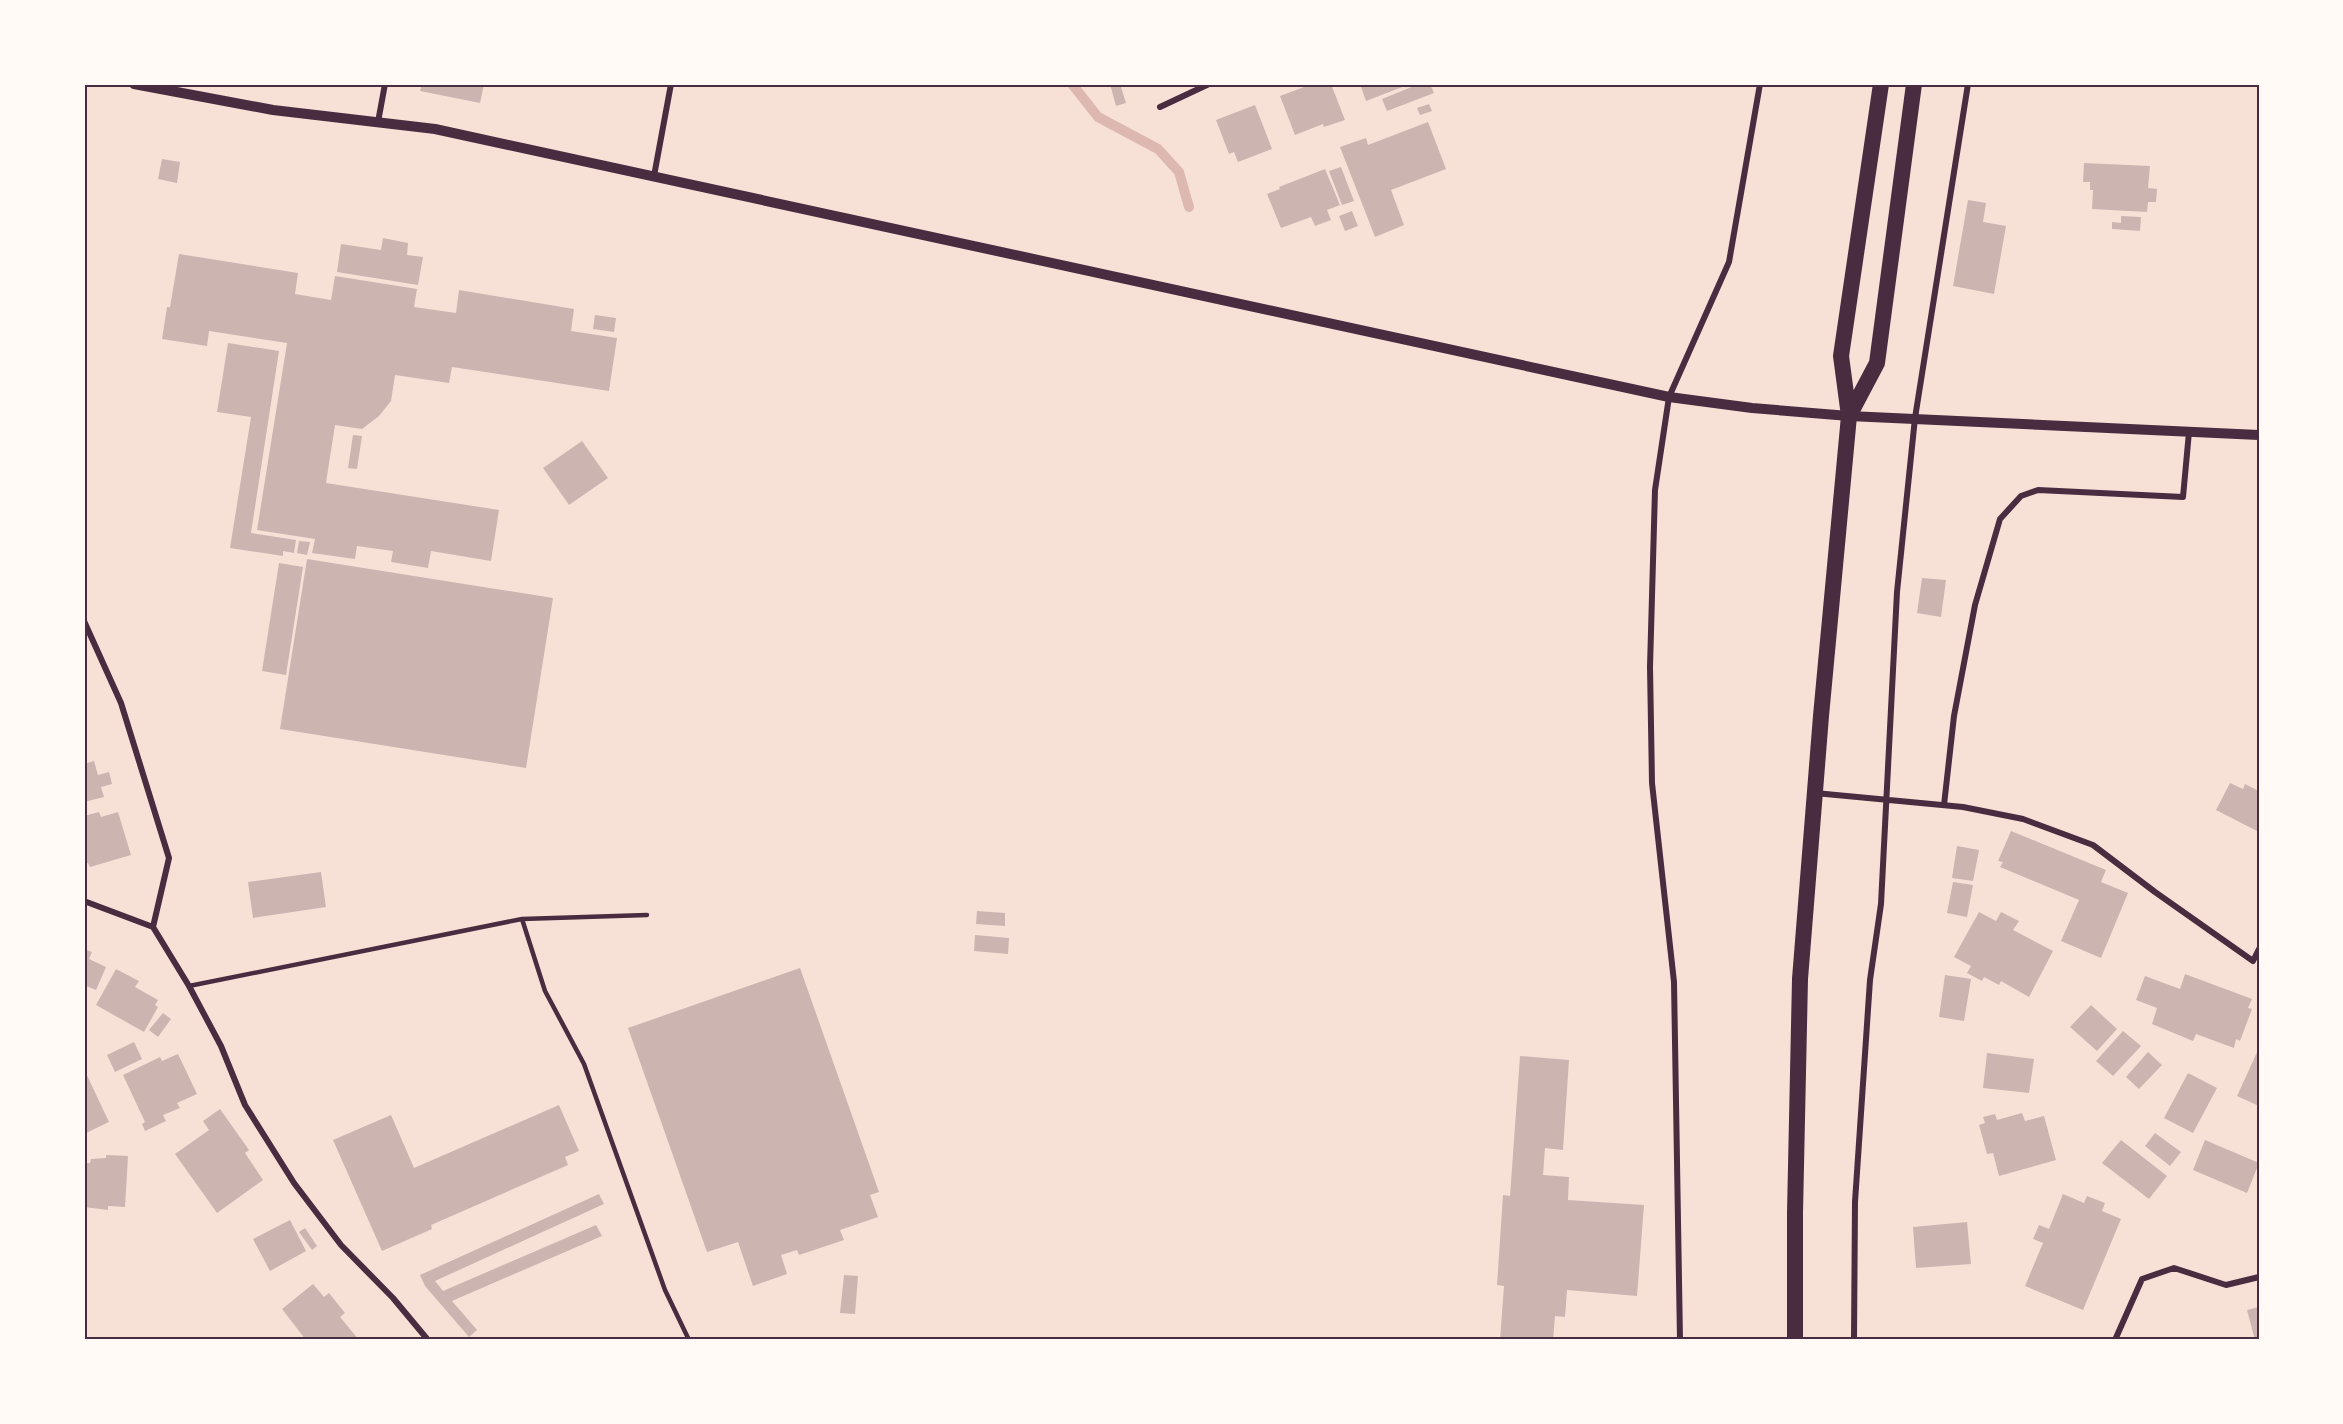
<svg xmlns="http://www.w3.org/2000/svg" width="2343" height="1424" font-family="Overpass,sans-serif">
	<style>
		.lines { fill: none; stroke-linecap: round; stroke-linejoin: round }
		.stream { stroke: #dcb8b0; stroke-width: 10 }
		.building { fill: #ccb4b1 }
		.service { stroke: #4a2c40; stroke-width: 4.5 }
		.minor { stroke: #4a2c40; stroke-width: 6 }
		.tertiary { stroke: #4a2c40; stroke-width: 10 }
		.trunk { stroke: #4a2c40; stroke-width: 16 }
		.neatline { fill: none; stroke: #4a2c40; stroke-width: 2 }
	</style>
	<rect width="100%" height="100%" fill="#f7e1d7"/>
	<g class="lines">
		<path class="stream" d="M1072,84L1098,117L1158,149L1179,172L1189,207"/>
	</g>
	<path class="building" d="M422,84H484L480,103L420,91Z
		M1110,84H1120L1126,103L1116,106Z
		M1312,84H1331L1345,120L1324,127L1323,124L1295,135L1280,96Z
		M1360,84H1410L1366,101Z
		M1419,84H1430L1434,93L1387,111L1382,99Z
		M1429,104L1432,111L1420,115L1417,108Z
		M1255,105L1272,149L1238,162L1234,152L1229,154L1216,120Z
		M1428,122L1446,169L1391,190L1404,225L1375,237L1340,147L1366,138L1368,145Z
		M162,159L180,162L177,183L158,179Z
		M2084,163L2150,166L2148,188L2157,189L2156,202H2148L2147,212L2092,209L2093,190H2090V182H2083Z
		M1341,167L1354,201L1342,205L1329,171Z
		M1325,169L1340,205L1327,210L1331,220L1315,226L1311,217L1281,228L1267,194L1280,189L1279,187Z
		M1968,200L1986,203L1983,222L2006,226L1994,294L1953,286Z
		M1352,211L1358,226L1345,231L1339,216Z
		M2121,216L2141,217L2140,231L2112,229V222L2121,223Z
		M383,238L408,243L407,255L423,257L418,285L337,272L341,244L381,250Z
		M179,254L298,273L295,294L331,300L335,276L417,289L414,307L456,313L459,290L574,309L571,331L617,338L609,391L452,367L449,383L395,375L391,401L379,416L362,429L335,425L326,483L499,510L491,561L431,551L428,568L391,562L393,551L357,546L355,559L312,553L315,539L257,530L287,343L209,331L207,346L162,339L167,307H170Z
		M595,315L616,318L614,332L593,329Z
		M228,343L279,351L251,533L296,540L294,553L283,551V556L230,548L251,417L217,412Z
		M353,435L362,436L357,469L348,468Z
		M582,441L608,478L569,505L543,468Z
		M299,541L310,542L307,555L297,553Z
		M307,559L553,598L526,768L280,729Z
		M279,563L303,567L286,675L262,671Z
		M1922,578L1946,580L1941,617L1917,613Z
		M94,761L98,775L109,772L112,784L101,787L104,797L84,802V764Z
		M2230,783L2243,789L2245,784L2259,791V832L2216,810Z
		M99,812L101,817L118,812L131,855L90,867L88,863L84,864V816Z
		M2011,831L2106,870L2101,882L2128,893L2101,958L2061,941L2079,900L2000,867L2003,862L1998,861Z
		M1957,846L1979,850L1973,881L1952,878Z
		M321,872L326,907L253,918L248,882Z
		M1953,882L1973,885L1967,917L1947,913Z
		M977,911L1005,913V926L976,924Z
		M1979,912L1996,921L2001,912L2019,921L2013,930L2053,951L2029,997L2001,981L1999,985L1984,977L1982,981L1967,973L1971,966L1954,957Z
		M975,935L1009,938L1008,954L974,951Z
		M84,949L92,952L89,959L106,967L96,990L84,985Z
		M800,968L879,1192L870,1195L878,1217L840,1230L844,1240L799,1255L797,1250L781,1255L787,1274L753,1286L738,1242L707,1252L628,1028Z
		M116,969L139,981L135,987L158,1000L155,1005L158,1007L144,1032L96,1005Z
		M2185,974L2252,999L2248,1008L2252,1009L2240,1041L2236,1039L2234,1048L2196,1034L2193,1041L2152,1024L2157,1008L2136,1000L2145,976L2180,989Z
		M1945,975L1971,979L1964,1021L1939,1017Z
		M2091,1005L2117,1029L2097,1051L2070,1027Z
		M163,1013L171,1019L158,1037L149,1030Z
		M2123,1031L2141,1046L2113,1076L2096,1061Z
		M134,1042L142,1059L115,1072L107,1055Z
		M2259,1048V1106L2237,1096Z
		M2148,1052L2162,1065L2139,1089L2126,1077Z
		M1987,1053L2034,1059L2029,1093L1983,1088Z
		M178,1054L197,1094L177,1103L180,1108L163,1115L166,1121L145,1131L142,1124L145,1122L123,1075L160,1057L162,1061Z
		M1520,1056L1569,1060L1563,1150L1545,1148L1543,1175L1569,1177L1568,1200L1644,1205L1637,1296L1567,1290L1565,1317L1555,1316L1553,1340H1500L1504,1286L1497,1285L1503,1195L1510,1196Z
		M84,1069L109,1122L84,1134Z
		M2188,1073L2217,1088L2193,1133L2164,1118Z
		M559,1105L579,1151L565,1157L568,1165L431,1225L432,1229L382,1251L333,1140L391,1115L414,1168Z
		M220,1109L249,1150L245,1153L263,1180L217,1213L175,1154L209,1130L203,1121Z
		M2022,1113L2025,1121L2044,1116L2056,1160L1999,1176L1993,1153L1987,1154L1979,1125L1985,1123L1983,1117L1995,1114L1997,1120Z
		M2155,1133L2181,1152L2170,1166L2145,1146Z
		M2121,1140L2167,1176L2149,1199L2102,1163Z
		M2205,1140L2259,1163L2247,1193L2193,1170Z
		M106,1155L128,1156L125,1207L108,1206V1210L84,1207V1163H90L91,1159L106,1158Z
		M599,1194L604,1204L435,1281L443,1291L596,1225L602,1236L452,1301L477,1330L469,1337L425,1286L420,1275Z
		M2063,1194L2084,1203L2087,1196L2105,1203L2102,1211L2121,1219L2083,1310L2025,1286L2043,1243L2033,1239L2039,1225L2049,1229Z
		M290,1220L306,1251L270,1271L253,1239Z
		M1967,1222L1971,1264L1916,1268L1913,1227Z
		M305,1228L317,1246L312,1250L299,1232Z
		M844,1275L858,1276L855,1314L840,1313Z
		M313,1284L324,1297L329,1293L345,1313L340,1317L359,1340H306L282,1309Z
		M2259,1307V1340H2255L2247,1310Z"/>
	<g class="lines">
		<path class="service" d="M522,919L545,991L584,1064L665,1290L689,1340
			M189,986L522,919L647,915"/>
		<path class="minor" d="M1160,107L1209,84
			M378,122L385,84
			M654,176L671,84
			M84,621L121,703L169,858L153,927
			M1815,793L1963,807L2023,819L2093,845L2155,892L2253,961L2259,949
			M1944,805L1954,716L1975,605L2000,519L2021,496L2038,490L2183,497L2189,432
			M84,901L153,927L189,986L221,1046L245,1105L294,1183L341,1245L393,1298L428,1340
			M1680,1340L1674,982L1652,783L1650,667L1655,490L1669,397L1729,262L1760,84
			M1854,1340L1855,1202L1870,980L1881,904L1897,592L1915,418L1968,84
			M2115,1340L2142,1279L2174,1268L2226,1285L2259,1277"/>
		<path class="tertiary" d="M134,84L273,110L435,129L1669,397L1752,408L1849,416L2259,435"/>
		<path class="trunk" d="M1849,416L1877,363L1914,84
			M1795,1340V1213L1800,979L1821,716L1849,416L1841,356L1881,84"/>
	</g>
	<rect width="2343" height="1424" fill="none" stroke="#fffaf5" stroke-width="171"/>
	<rect x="86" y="86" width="2172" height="1252" class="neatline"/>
</svg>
